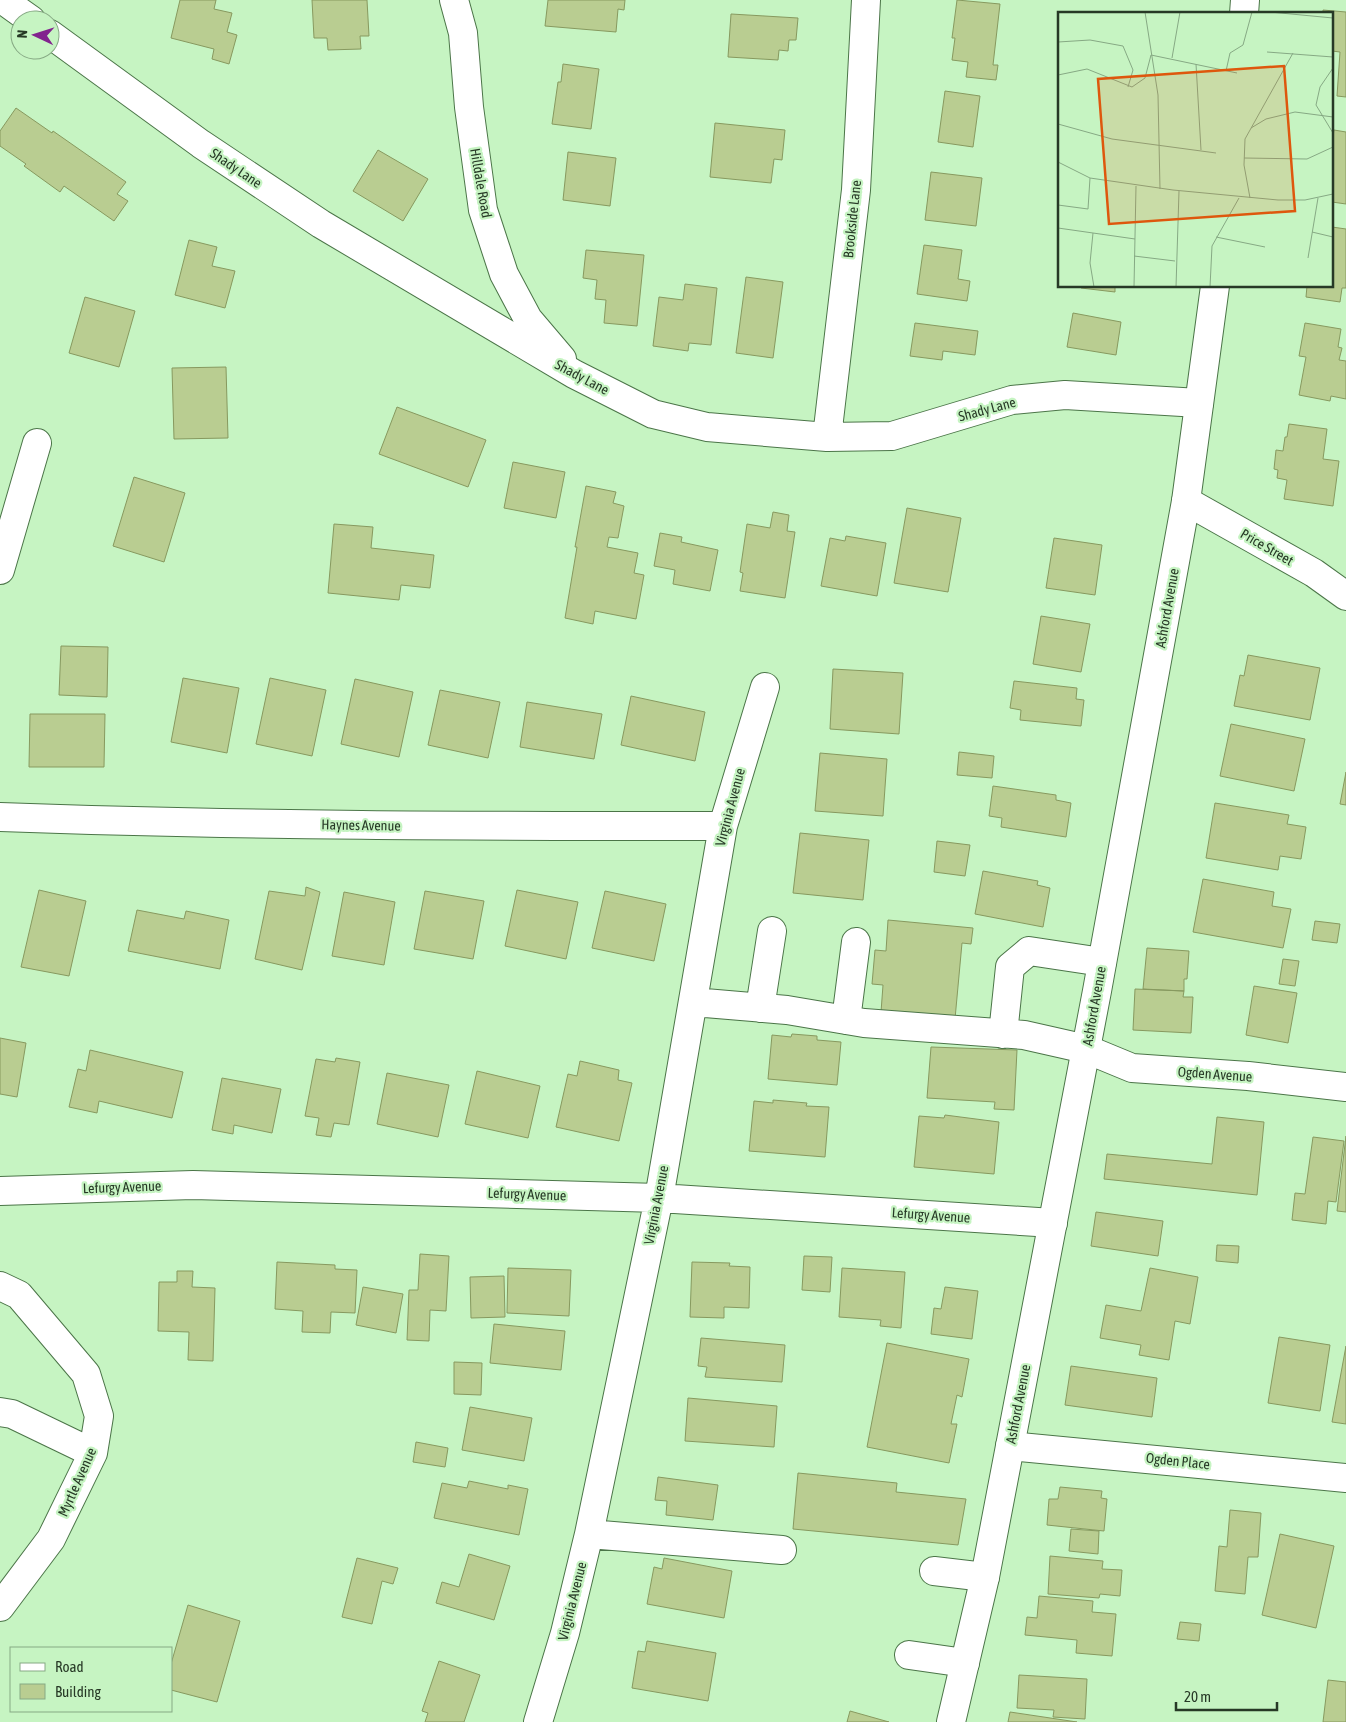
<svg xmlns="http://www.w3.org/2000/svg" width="1346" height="1722" font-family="'Asap Condensed',sans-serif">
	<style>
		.building { fill: #b9cd91; stroke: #87995f }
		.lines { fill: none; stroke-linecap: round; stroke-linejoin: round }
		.minor-casing { stroke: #4b7548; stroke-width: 30 }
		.major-casing { stroke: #4b7548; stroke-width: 30 }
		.minor { stroke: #fff; stroke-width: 28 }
		.major { stroke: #fff; stroke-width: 28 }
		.labels { text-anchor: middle; stroke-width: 4.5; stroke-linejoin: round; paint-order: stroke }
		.street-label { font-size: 14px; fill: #273926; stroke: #c6f4c2 }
		.inset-road { fill: none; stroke: #86a984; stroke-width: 1 }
		.view { fill: #de570d; fill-opacity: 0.15; stroke: #de570d; stroke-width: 2.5 }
		.inset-edge { fill: none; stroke: #273926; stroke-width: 2.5 }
	</style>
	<rect width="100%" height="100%" fill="#c6f4c2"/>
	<path class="building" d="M180,0H216L214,9L232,13L227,32L237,35L229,64L212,59L214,49L171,38Z
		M312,0H367L369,36H360L361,49L328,50L327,38H314Z
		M548,0H625L624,10L618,9L616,32L545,26Z
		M957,0L1000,4L993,65H998L996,80L966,77L968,62L952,60L955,38H952Z
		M1323,10L1346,12V97L1337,96L1340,52L1332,51V14H1323Z
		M731,14L798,18L796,40H789L788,51L779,50L778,60L728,57Z
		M563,64L599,69L591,129L552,124L558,82H561Z
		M945,91L980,96L973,147L938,142Z
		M16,108L52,133L53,131L126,182L117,194L128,201L114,221L64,186L60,192L24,166L26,164L0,146V131Z
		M715,123L785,130L782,160L774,159L771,183L710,177Z
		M1334,130L1346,132V204L1332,202V142Z
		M378,150L428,179L403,221L353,191Z
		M568,152L616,158L610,206L563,200Z
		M931,172L982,178L976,226L925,220Z
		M1332,227L1346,229V288H1342L1340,302L1306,297L1307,286H1332Z
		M189,240L217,247L212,266L235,271L225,308L175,295Z
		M924,245L962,250L958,279L970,281L967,301L917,294Z
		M586,250L644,255L637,326L604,323L606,300L595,299L597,280L583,278Z
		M746,277L783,282L773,358L736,353Z
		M685,284L717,288L711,345L689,343L688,351L653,346L659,297L683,300Z
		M1081,286H1115V292L1081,288Z
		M85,297L135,311L119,367L69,353Z
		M1073,313L1121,322L1116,355L1067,347Z
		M915,323L978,331L975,355L943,351L942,360L910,356Z
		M1305,323L1341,329L1338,347L1342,348L1339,360L1346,361V399L1331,396L1330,401L1299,395L1306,357L1299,356Z
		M226,367L228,438L174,439L172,368Z
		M397,407L486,440L468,487L379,454Z
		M1289,424L1327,429L1323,459L1339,461L1333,506L1284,499L1287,480L1277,478L1278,470L1274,469L1276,450L1283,451L1285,437H1287Z
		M513,462L565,472L556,518L504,508Z
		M134,477L185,493L164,562L113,546Z
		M586,486L616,492L613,503L624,506L618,538L609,537L607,547L638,553L634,573L644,575L636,619L595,611L593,624L565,618L577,547H575Z
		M907,508L961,518L948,592L894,583Z
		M773,512L789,515L787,531L795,532L785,598L740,591L743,573L740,572L747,524L770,528Z
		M334,524L373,527L371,548L434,555L430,588L401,585L399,600L328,593Z
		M660,533L682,537L681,542L718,550L710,591L673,584L675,570L654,566Z
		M846,536L886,543L877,596L821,586L830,538L845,541Z
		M1054,538L1102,545L1095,595L1046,588Z
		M1041,616L1090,624L1081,672L1033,664Z
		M61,646L108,647L107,697L59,695Z
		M1248,655L1320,668L1310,720L1234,706L1240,675L1244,676Z
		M833,669L903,673L899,734L830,729Z
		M183,678L239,688L227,753L171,742Z
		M270,678L326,690L312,756L256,744Z
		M355,679L413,692L399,757L341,744Z
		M1014,681L1077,688L1076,699L1084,700L1081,726L1020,720L1021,710L1010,708Z
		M440,690L500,702L488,758L428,745Z
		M631,696L705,712L695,761L621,745Z
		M527,702L602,714L594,759L520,747Z
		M30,714H105L104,767H29Z
		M1231,724L1305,739L1294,791L1220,776Z
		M959,752L994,756L992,778L957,775Z
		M820,753L887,759L883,816L815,811Z
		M1346,772V805L1340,804Z
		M993,786L1056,795V800L1071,803L1066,837L1001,827L1002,818L989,816Z
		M1215,803L1289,815L1287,824L1306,827L1301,859L1280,856L1278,870L1206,858Z
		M800,833L869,840L863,900L793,893Z
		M937,841L970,845L965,876L934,872Z
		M983,871L1038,881L1037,885L1050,888L1043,927L975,914Z
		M1203,879L1274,892L1272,906L1291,909L1283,948L1193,932Z
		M306,887L320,892L302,970L255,959L269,891L305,896Z
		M39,890L86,901L69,976L21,967Z
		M517,890L578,902L566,959L505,946Z
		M425,891L484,901L473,959L414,949Z
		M605,891L666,904L654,961L592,948Z
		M344,892L395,902L384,965L332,956Z
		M137,910L184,919L186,911L229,920L220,969L128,951Z
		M888,920L973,928L971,944L962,943L955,1019L881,1012L883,985L872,984L875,950L886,951Z
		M1315,921L1340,924L1337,943L1312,940Z
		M1147,948L1189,951L1187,979H1184V991L1143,989Z
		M1283,959L1299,961L1295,986L1279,984Z
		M1254,986L1297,993L1288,1043L1246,1035Z
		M1135,989L1184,991L1183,997H1193L1191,1033L1133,1030Z
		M792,1034L817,1036V1040L841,1042L837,1085L768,1079L772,1035L791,1037Z
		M0,1038L26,1043L17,1097L0,1094Z
		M931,1047L1017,1050L1014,1110L994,1109L995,1102L927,1098Z
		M90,1050L183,1072L172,1118L99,1101L97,1113L69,1107L78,1069L86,1071Z
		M336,1058L360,1062L349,1125L334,1123L331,1137L316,1135L319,1118L305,1116L316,1059L335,1062Z
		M580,1061L619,1070L618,1080L632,1083L619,1141L556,1127L568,1074L577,1076Z
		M477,1071L540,1086L528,1138L465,1124Z
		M387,1073L449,1085L438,1137L377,1124Z
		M222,1078L281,1089L272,1133L234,1125L233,1134L212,1130Z
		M773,1100L807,1103L806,1106L829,1107L825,1157L749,1151L754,1101L773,1103Z
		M945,1115L999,1122L994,1174L914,1167L919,1116L944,1118Z
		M1217,1117L1264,1122L1257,1195L1104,1179L1107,1154L1212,1164Z
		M1346,1136V1212L1337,1211Z
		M1313,1137L1344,1141L1336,1202L1328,1201L1326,1224L1292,1220L1295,1193L1305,1194Z
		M1096,1212L1163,1221L1158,1256L1091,1246Z
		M1217,1245L1239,1246L1238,1263L1216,1261Z
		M420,1254L449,1256L446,1311L430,1310L429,1341L407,1340L409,1290H418Z
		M804,1256L832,1257L830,1292L802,1290Z
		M277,1262L335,1265V1269L357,1270L355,1313L331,1312L330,1333L302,1332L303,1311L275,1309Z
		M692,1262L730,1263L729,1266L750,1267L749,1308L724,1307V1318L690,1317Z
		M508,1268L571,1270L569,1316L507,1313Z
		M842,1268L905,1272L901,1328L880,1326L881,1320L839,1317Z
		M1150,1268L1198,1277L1190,1324L1175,1321L1169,1360L1139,1355L1141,1345L1100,1338L1106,1305L1141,1311Z
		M177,1271H193L192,1287L215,1288L213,1361L188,1360L189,1332L158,1331L159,1282H177Z
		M504,1276L505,1317L471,1318L470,1277Z
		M363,1287L403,1294L396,1333L356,1325Z
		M945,1287L978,1291L972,1339L931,1334L934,1308L941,1309Z
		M494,1324L565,1331L561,1370L490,1363Z
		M1279,1337L1330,1345L1320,1411L1268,1403Z
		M701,1338L785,1345L782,1382L705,1377L707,1367L698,1366Z
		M887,1343L969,1359L962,1397L957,1395L951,1424H957L949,1463L867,1447Z
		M1346,1346V1424L1332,1422Z
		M454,1362L482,1363L481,1395L454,1394Z
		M1071,1366L1157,1378L1152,1417L1065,1405Z
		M688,1398L777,1406L774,1447L685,1441Z
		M470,1407L532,1418L524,1461L462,1450Z
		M416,1442L448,1448L445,1467L413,1462Z
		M798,1473L897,1483L896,1492L966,1499L958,1545L793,1529Z
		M658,1477L718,1485L713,1520L666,1515L667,1501L655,1500Z
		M469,1481L508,1489V1485L528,1489L519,1535L434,1518L442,1483L467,1488Z
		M1060,1487L1102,1491L1101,1498L1107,1499L1104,1531L1047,1525L1049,1499H1058Z
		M1230,1510L1261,1513L1258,1557H1248L1245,1594L1215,1591L1219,1546L1227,1547Z
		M1071,1529L1099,1531L1098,1554L1069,1551Z
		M1280,1534L1334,1546L1316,1628L1262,1615Z
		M469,1554L510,1566L494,1620L436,1603L442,1582L459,1587Z
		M1050,1556L1103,1561L1102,1569L1122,1570L1120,1596L1100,1594L1099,1598L1048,1594Z
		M357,1558L398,1568L393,1584L382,1581L372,1624L342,1617Z
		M664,1558L732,1571L724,1618L647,1604L654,1567L662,1569Z
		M1039,1596L1093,1601L1092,1612L1116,1614L1112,1656L1076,1653L1077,1640L1025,1635L1027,1617L1037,1618Z
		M188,1605L240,1621L217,1702L171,1690V1664Z
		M1180,1622L1201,1624L1199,1641L1177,1639Z
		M647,1641L716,1653L708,1701L632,1688L638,1651L645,1652Z
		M439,1661L480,1675L464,1722H425L428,1713L422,1711Z
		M1019,1675L1087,1679L1085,1719L1053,1717L1054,1710L1017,1708Z
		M1328,1680L1346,1682V1722H1323Z
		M850,1711L889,1722H847Z
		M1010,1712L1077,1722H1008Z"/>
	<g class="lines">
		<g class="minor-casing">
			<path id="minor" d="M3,0L31,20
				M454,0L463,33L469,107L483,210L504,274L528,319L562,359
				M50,34L201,144L321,224L574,374L653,414L707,427L827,437L892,436L1012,400L1065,395L1199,403
				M827,437L856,190L866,0
				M1186,501L1314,573L1346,596
				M0,570L37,443
				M0,817C241,826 482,826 723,826
				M693,1002L787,1010L864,1023L1024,1035L1086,1049L1132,1068L1248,1076L1346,1087
				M760,1008L772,931
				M846,1020L856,942
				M1003,1034L1010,967L1029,951L1102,962
				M0,1191L193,1185L659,1198L1053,1223
				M0,1286L19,1295L86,1374L99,1416L93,1453L51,1539L0,1607
				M0,1412L12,1414L93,1453
				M1010,1446L1346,1478
				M589,1534L782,1550
				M934,1571L985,1577
				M909,1655L965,1663
				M538,1722L565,1633L589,1534L659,1198L723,826L765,687"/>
		</g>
		<g class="major-casing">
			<path id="major" d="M1244,14L1245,0
				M951,1722L985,1577L1097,991L1186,501L1215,286"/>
		</g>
		<use href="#minor" class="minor"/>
		<use href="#major" class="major"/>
	</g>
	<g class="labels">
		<g class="street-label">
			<text transform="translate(236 168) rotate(34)" y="5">Shady Lane</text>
			<text transform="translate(481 183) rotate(80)" y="5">Hilldale Road</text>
			<text transform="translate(852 219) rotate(-84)" y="5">Brookside Lane</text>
			<text transform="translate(582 377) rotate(28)" y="5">Shady Lane</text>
			<text transform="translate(987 409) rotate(-15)" y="5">Shady Lane</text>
			<text transform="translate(1267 547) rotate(30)" y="5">Price Street</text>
			<text transform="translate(1167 608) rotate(-80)" y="5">Ashford Avenue</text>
			<text transform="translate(730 807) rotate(-75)" y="5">Virginia Avenue</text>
			<text transform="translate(361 825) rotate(1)" y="5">Haynes Avenue</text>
			<text transform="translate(1094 1006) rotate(-80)" y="5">Ashford Avenue</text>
			<text transform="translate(1215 1074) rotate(4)" y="5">Ogden Avenue</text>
			<text transform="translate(122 1187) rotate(-2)" y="5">Lefurgy Avenue</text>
			<text transform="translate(527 1194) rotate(2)" y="5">Lefurgy Avenue</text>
			<text transform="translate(656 1205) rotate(-79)" y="5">Virginia Avenue</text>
			<text transform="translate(931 1215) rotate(4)" y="5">Lefurgy Avenue</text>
			<text transform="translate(1018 1404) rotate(-79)" y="5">Ashford Avenue</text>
			<text transform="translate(1178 1461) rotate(6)" y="5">Ogden Place</text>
			<text transform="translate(77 1482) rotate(-66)" y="5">Myrtle Avenue</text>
			<text transform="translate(572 1601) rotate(-76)" y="5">Virginia Avenue</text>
		</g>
	</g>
	<g transform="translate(1058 12)">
		<rect width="275" height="275" fill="#c6f4c2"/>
		<path class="inset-road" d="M87,0L100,83L102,177M212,0L275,6M0,30L32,28L65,34L75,58L70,75M209,40L275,45M114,46L122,0M138,52L143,138M275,56L262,75L258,93L275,121M168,59L172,41L185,33L194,0M0,63L29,57L74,75L87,66L93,43L179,61M0,112L54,127L158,141M193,116L208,107L237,100L275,105M186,146L249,147L275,135M0,150L32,166L115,178L220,188H247L275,182M192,186L186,153L187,127L235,41M0,193L30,197L32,166M0,216L77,227M254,220L275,225M35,221L32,251L36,275M158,225L207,235M76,244L117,249M250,246L260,186M76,275L78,174M118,275L121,179M152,275L154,234L181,186"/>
		<path class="view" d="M226,54L237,199L51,212L40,67Z"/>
		<rect width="275" height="275" class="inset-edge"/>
	</g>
	<rect x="10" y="1647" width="162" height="65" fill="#c6f4c2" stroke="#86a984"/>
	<rect x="20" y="1663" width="25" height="8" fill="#ffffff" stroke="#86a984"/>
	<text x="55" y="1672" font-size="15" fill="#273926">Road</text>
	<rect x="20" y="1684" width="25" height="15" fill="#b9cd91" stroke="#86a984"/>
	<text x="55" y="1697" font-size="15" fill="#273926">Building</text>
	<g transform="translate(35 35) rotate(274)"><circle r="24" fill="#c6f4c2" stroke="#86a984"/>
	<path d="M0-4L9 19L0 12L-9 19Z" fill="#82238e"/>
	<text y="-8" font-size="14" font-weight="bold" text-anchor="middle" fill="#273926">N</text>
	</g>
	<path d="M1176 1702v8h101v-8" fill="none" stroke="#273926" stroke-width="2.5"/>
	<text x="1184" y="1702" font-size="15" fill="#273926" stroke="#c6f4c2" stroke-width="4" paint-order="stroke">20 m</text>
</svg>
